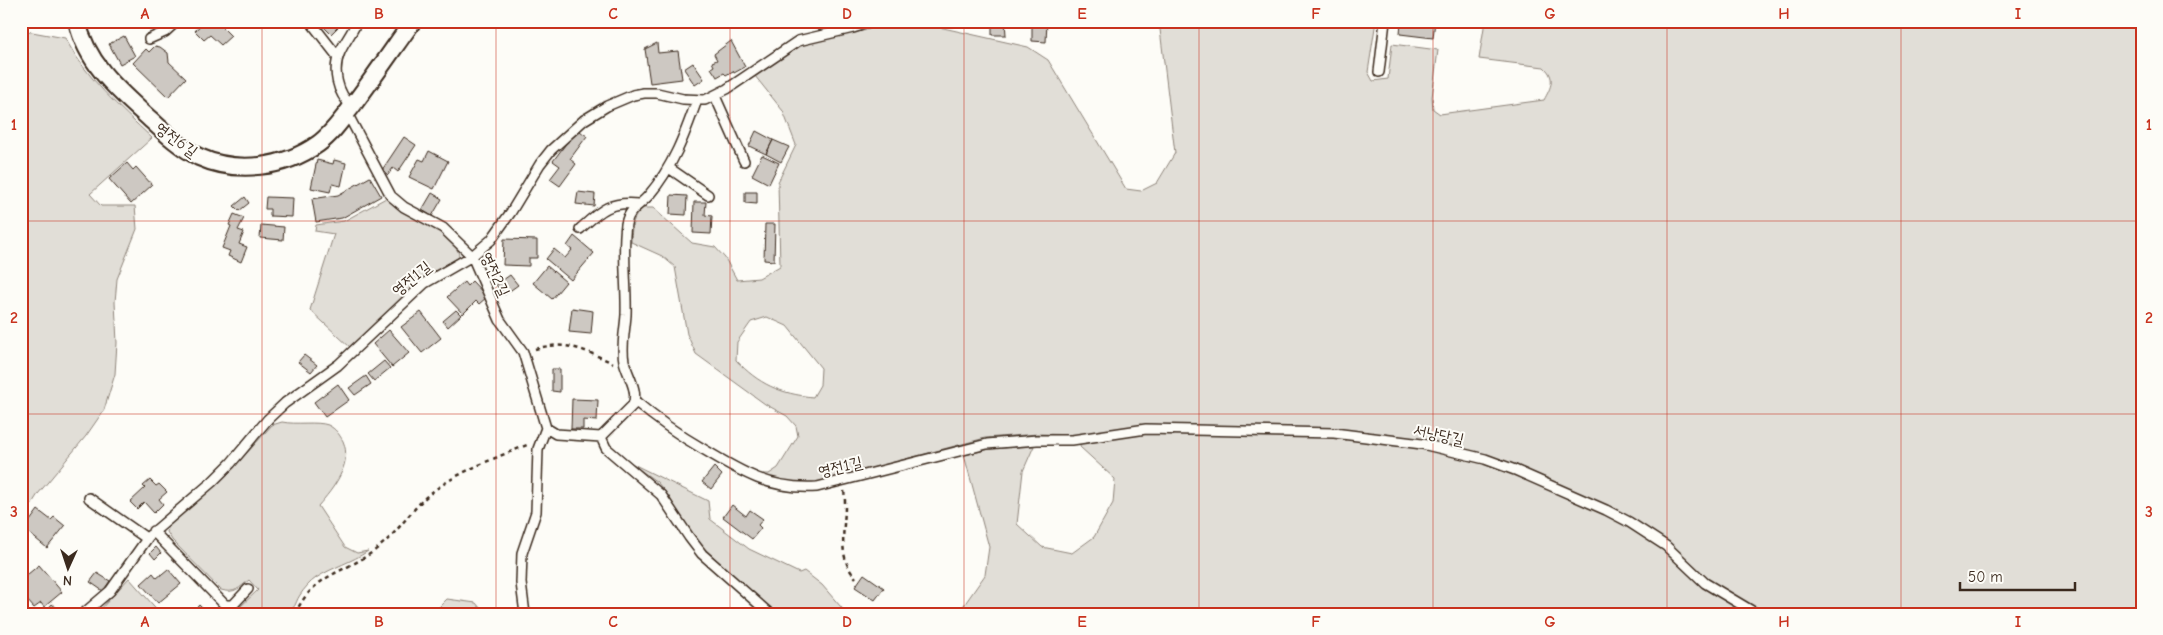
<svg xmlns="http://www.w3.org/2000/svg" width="2163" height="635" font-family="'Comic Neue','Poor Story',sans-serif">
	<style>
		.green { fill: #e1ded7; stroke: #8e847a; fill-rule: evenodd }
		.building { fill: #cdc8c2; stroke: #3b2a1e }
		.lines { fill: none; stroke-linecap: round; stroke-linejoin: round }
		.lane-casing { stroke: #3b2a1e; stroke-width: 12 }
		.street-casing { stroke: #3b2a1e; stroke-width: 20 }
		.path { stroke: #3b2a1e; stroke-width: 2.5; stroke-dasharray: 4 4; stroke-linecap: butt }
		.lane { stroke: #fdfcf7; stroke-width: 9 }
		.street { stroke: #fdfcf7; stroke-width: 16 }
		.grid { fill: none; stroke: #c8321e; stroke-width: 1; stroke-opacity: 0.55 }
		.labels { text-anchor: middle; stroke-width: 4; stroke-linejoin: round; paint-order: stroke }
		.street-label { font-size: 16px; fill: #3b2a1e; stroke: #fdfcf7 }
		.neatline { fill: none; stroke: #c8321e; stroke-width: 2 }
		.grid-label { font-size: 16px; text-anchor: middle; font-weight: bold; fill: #c8321e }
	</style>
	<rect width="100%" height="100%" fill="#fdfcf7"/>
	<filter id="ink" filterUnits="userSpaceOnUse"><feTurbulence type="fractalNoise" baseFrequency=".02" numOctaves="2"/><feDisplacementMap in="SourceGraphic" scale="10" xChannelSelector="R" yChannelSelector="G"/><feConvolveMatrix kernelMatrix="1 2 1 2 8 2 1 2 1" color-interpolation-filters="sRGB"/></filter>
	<g filter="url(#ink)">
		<path class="green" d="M884,21H912L1028,47L1048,60L1126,189L1141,191L1157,183L1175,153L1159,21H1376L1368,72L1373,81L1388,79L1392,44L1438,50L1432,97L1433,109L1440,114L1544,100C1551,87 1556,78 1544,67L1479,59L1485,21H2142V614H954L964,605L985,575L989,547L964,455L990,449L1034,446L1023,471L1017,524L1042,547L1072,553L1094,537L1113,503L1115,479L1080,447L1081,435L1038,434L985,438L815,483L789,484L756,474H769L778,468L798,436L796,426L787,416L765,404L696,354L687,334L675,267L662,256L631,242C632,228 631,218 643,208H653L692,243L715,247L725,258L737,280L759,278L780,266L778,182L796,145L783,111L755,76L775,61L804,43L869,29ZM767,317L787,326L821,368L820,385L813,397C781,394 758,384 736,360L737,342L751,322Z
			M21,30L65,38C87,79 118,106 152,138L90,194L101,206H135L137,229L117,279L115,302L117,343L115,374L104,410L86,436L38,494L21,521Z
			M386,198C402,211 460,236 459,257L433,272L409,292L351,348L310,310L334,234L315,231L316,225L344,221Z
			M282,422C296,425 317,421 328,425C336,429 339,434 343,441C353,464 333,489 318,506L345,547L357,553L368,551C352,562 333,567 316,578C310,582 304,589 300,595C297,599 296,605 293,608C282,617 252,611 240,607L258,590L249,580C239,588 235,594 221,590L172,540L167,532L169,524L229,473L272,425Z
			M629,462L708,501L710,519L749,549L799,573L804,571L822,585L847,614H776L705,549L693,537L668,495L657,482Z
			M129,578L161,614H99V611Z
			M447,599L476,603L485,614H432Z"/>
		<path class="building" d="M204,21H216L231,36L221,45L210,35L204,40L195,31Z
			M320,21H342L343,22L331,34L319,22Z
			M992,21H1005L1006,35H992Z
			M1032,21H1047L1046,42L1032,41Z
			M1401,21H1435L1433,38L1400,34Z
			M124,36L135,56L120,64L109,44Z
			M731,41L745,67L734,73L733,71L726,75L724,73L717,77L711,68L714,66L712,62L717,60L714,54Z
			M657,43L658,53L678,51L682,79L650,83L645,49Z
			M155,46L160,47L168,53L169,62L186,78L168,97L133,63L146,49L149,52Z
			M693,63L704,79L695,85L684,69Z
			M577,129L587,136L570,159L576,164L560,186L550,179L560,166L553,161Z
			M756,131L773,140L766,154L749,146Z
			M404,137L416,145L398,172L393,168L388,175L382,170Z
			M773,140L789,147L781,162L766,154Z
			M429,151L448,161L434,189L409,177L419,159L424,161Z
			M762,155L779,163L769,184L752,175Z
			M317,160L333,164L334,160L346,163L341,186L332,184L330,192L311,188Z
			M127,163L133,170L136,167L152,185L131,204L109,179Z
			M370,177L381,196L342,218L316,222L312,199L338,195Z
			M578,192L595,194L594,206L576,204Z
			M745,192H757V204L745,203Z
			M432,193L442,199L432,216L422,210Z
			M671,195L687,196L686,215L670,214Z
			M245,197L249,203L239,211L234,206Z
			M266,197L293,198L292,217L270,216V209H265Z
			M694,202H706L705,215L712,216L711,234L693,233Z
			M234,214L244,218L238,230L244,232L239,244L247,247L241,262L228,256L230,251L222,248L231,226L229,225Z
			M765,224H775L774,261L764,260Z
			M261,225L284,227L283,240L260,238Z
			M574,236L594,253L571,280L546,259L554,249L565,258L572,250L567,246Z
			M504,239L537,240V258H529V266L503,265Z
			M547,266L566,282L552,299L533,283Z
			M510,275L518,285L504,295L496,285Z
			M472,281L487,297L479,304L476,301L463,314L447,297L464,282L467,286Z
			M572,308L593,311L591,334L569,332Z
			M456,310L461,315L448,327L443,321Z
			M421,312L441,338L422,353L401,327Z
			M389,330L409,353L392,367L373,344Z
			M304,355L317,365L311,372L298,362Z
			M384,361L390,368L374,381L368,374Z
			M552,369H560V392L552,391Z
			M366,376L371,384L355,395L349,388Z
			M338,384L349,400L325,417L314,402Z
			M572,399L598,400L597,421L583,420V429H571Z
			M714,467L722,475L711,489L702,482Z
			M150,480L156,486L159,484L167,492L159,499L163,504L154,513L144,502L137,509L130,502L145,488L143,486Z
			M732,505L746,516L750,510L763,519L758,525L761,528L752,539L723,517Z
			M38,510L51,520L54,517L65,526L47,548L24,529Z
			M156,547L161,553L155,559L150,553Z
			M39,565L62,592L44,607L41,603L34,608L21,593V586L26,582L22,579Z
			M168,569L181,584L158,603L141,584L153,573L157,578Z
			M97,573L110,581L103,591L90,582Z
			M864,574L884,588L875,600L855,587Z
			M52,604L63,613L62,614H49L46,611Z
			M199,605L208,614H191Z"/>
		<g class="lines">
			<g class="lane-casing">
				<path id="lane" d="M310,21L338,57
					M149,39L165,32L177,21
					M1379,72L1385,21
					M715,96L744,161
					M352,106C337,94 332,70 340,52C345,41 353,32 357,21
					M347,113L391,196L404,207L443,228L472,256L500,320L523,352L546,428L556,434L601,437L633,405C639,390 627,375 624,361C621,347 625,330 626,315C627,285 622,254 626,224C629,208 640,206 649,195C673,167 685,134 697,100
					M669,168L708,195
					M580,229C600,211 609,201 638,204
					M635,401C656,419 679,435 703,449C741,472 770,490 817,487L987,444L1037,440H1072L1146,429L1334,433L1422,444L1485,459L1515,470L1606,510L1629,522L1666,546L1705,583L1757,614
					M601,437L606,448L661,495L689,537L702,554L770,614
					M89,498L146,538
					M153,531L225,605H233L248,589
					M83,614L110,591L149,536L212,482L231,463L268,419L285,403L338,365L425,283L472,256L491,240L511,212L540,164L551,150L584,120L607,106L633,95L644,93H657L683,99L705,100L727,89L798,41L853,28L875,21
					M525,614L521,583L522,553L536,512L538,449L546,428"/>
			</g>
			<g class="street-casing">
				<path id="street" d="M77,21C87,65 119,91 151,120C165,133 181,148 199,157C237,174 284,168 318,144C332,134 343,118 353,105C374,77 393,49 413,21"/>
			</g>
			<path class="path" d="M535,349C566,340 584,350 613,363
				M844,491C849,521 833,553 856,578
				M295,614C315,571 347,574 379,547C397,533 409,513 426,497C454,473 493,459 527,445"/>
			<use href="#lane" class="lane"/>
			<use href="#street" class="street"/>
		</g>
	</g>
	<path class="grid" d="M262,21V614M496,21V614M730,21V614M964,21V614M1199,21V614M1433,21V614M1667,21V614M1901,21V614M21,221H2142M21,414H2142"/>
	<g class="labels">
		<g class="street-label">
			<text transform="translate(177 139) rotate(36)" y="6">영전6길</text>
			<text transform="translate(496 274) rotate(65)" y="6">영전2길</text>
			<text transform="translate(411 278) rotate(-39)" y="6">영전1길</text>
			<text transform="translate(1439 434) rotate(12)" y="6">서낭당길</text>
			<text transform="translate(840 466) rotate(-13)" y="6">영전1길</text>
		</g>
	</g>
	<rect width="2163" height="635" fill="none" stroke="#fdfcf7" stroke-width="55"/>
	<g transform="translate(68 568) rotate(183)" stroke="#fdfcf7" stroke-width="4" paint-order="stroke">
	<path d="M0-4L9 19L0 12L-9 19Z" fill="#3b2a1e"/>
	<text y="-8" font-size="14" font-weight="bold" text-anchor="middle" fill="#3b2a1e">N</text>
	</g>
	<path d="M1960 582v8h115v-8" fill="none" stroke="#3b2a1e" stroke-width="2.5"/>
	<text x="1968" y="582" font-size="15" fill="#3b2a1e" stroke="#fdfcf7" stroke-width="4" paint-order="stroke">50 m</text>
	<rect x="28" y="28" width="2108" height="580" class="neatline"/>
	<g class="grid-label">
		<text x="145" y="19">A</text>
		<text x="379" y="19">B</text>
		<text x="613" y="19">C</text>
		<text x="847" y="19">D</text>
		<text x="1082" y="19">E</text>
		<text x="1316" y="19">F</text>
		<text x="1550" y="19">G</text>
		<text x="1784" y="19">H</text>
		<text x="2018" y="19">I</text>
		<text x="14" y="130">1</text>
		<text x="2149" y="130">1</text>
		<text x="14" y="323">2</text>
		<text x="2149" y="323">2</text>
		<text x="14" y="517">3</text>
		<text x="2149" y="517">3</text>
		<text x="145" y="627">A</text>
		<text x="379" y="627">B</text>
		<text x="613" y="627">C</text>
		<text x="847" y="627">D</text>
		<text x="1082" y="627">E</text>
		<text x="1316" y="627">F</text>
		<text x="1550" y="627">G</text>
		<text x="1784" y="627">H</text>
		<text x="2018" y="627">I</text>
	</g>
</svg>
